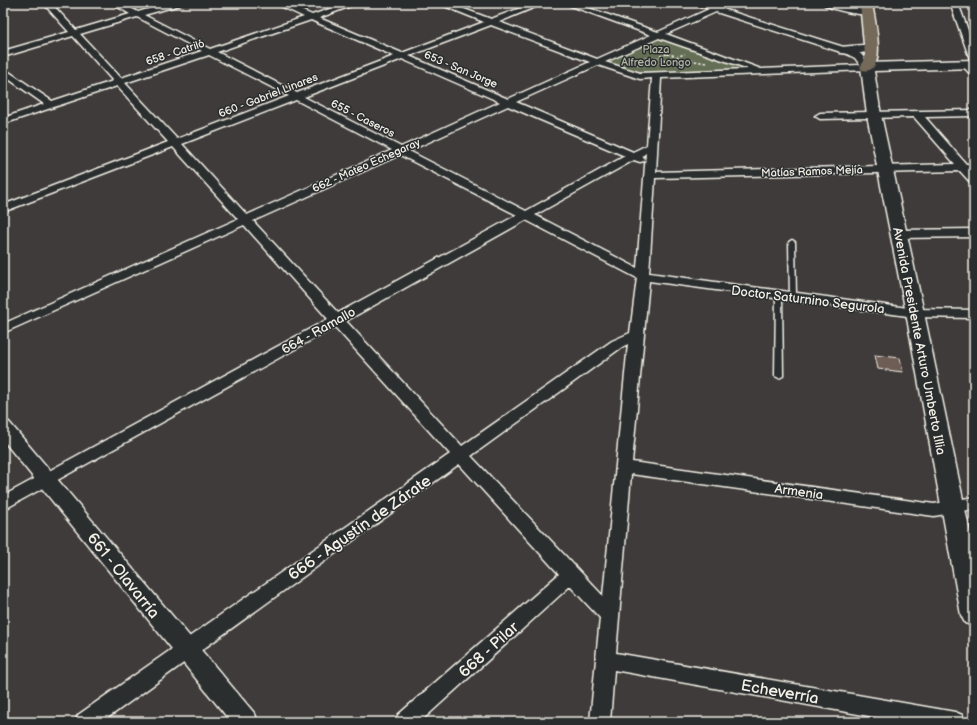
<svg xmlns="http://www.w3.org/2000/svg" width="977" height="725" font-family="'Balsamiq Sans',sans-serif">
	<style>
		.green { fill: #636e54; stroke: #acb09e }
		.building { fill: #6e5d55; stroke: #f4f1e8 }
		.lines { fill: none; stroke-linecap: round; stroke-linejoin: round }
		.service-casing { stroke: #f4f1e8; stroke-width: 3 }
		.minor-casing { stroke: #f4f1e8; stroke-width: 3 }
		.tertiary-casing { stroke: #f4f1e8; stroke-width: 3 }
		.secondary-casing { stroke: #f4f1e8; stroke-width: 3 }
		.primary-casing { stroke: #f4f1e8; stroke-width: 3 }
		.path { stroke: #f4f1e8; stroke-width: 1.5; stroke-dasharray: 2.5 2; stroke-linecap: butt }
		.service { fill: #2a2d2e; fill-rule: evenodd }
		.minor { fill: #2a2d2e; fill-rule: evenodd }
		.tertiary { fill: #2a2d2e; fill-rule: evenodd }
		.secondary { fill: #2a2d2e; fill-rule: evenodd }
		.primary { fill: #746a5a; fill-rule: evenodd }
		.labels { text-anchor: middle; stroke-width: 3; stroke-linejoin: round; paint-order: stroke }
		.far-park-label { font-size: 11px; fill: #b3b6a5; stroke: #2a2d2e }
		.far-street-label { font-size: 11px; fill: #f4f1e8; stroke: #2a2d2e }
		.street-label { font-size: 13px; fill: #f4f1e8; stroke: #2a2d2e }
		.near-street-label { font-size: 16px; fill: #f4f1e8; stroke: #2a2d2e }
	</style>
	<rect width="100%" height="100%" fill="#3e3b3a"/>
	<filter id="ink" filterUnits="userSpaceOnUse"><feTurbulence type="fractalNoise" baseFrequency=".025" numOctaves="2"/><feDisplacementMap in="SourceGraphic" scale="8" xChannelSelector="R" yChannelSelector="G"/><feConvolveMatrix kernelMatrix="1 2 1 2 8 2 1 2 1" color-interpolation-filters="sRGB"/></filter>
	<g filter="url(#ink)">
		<path class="green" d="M659,38L743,67L741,69L649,72L629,71L606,63V61Z"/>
		<path class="building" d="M875,355L900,358L903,372L878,369Z"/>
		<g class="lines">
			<g class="service-casing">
				<path id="service" d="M792,240L795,242L796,297L793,299L790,297L789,242Z
					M779,294L782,296L783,376L779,378L775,376L776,296Z"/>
			</g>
			<g class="minor-casing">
				<path id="minor" d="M43,3H51L76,30L130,14L111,3H121L138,12L169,3H181L180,5L144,15L210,49L304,17L274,3H285L312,15L347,3H359L319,18L402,53L484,22L437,3H448L491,19L534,3H545L499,22L597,59L651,35L563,3H574L658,32L709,9L693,3H705L715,6L723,3H733L723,9L853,50L861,54L871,67L867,70L661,78L656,172L955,164L914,117L820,119L815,116L820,113L974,110V116L925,117L966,164H974V170H971L974,173V183L970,182L960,171L655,178L649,273L915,309L974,310V318L915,317L649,281L632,462L934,504L974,497V509L934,516L631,474L616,653L955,712L962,715L965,722H902L614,670L610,722H590L600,618L570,586L420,722H395L398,715L559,574L459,464L102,722H75L78,715L450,454L335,327L3,510V496L328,319L244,225L3,333V324L238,219L173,147L3,212V205L168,142L117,86L3,124V118L44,104L3,75V68L52,101L113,81L73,36L3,57V51L69,32ZM716,12L847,54L855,58L860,65L761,69L666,34ZM137,17L202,51L121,78L80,34ZM311,20L394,56L297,93L217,52ZM491,25L590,62L508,99L409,56ZM659,38L749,69L640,73L605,62ZM209,55L289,96L177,139L125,83ZM402,59L500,102L401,147L304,97ZM598,65L640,79L652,78L647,145L633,152L516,102ZM296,100L392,150L247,215L182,144ZM508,106L625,156L526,211L409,151ZM646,153L637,268L535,215L634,160L640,162L644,161L645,159L642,156ZM400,155L517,215L338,313L253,221ZM526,220L637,278L630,333L612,341L462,446L346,321ZM628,344L603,596L471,456L622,347Z
					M822,3C830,3 866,8 871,12C864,18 829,9 822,3Z
					M950,3H958L974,47V62L970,59Z
					M966,62L974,68V76L971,75L962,65Z
					M974,229V237L899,238L895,236L893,234L895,232L899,230Z"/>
			</g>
			<g class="tertiary-casing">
				<path id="tertiary" d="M3,420L9,422L255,714L258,722H231L3,440Z"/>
			</g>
			<g class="secondary-casing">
				<path id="secondary" d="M863,45L867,46L869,49L867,52L854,54L840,53L838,50L840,47Z
					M974,60V68L874,71L881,115L924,313L974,552V626L965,623L961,615L906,313L867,115L861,67L863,64L867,63Z"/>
			</g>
			<g class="primary-casing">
				<path id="primary" d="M860,3H872C874,17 889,77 862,70L860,67L864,61L865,55Z"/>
			</g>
			<path class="path" d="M662,45L665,54
				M667,54L673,55L677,58L672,61L661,59L660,56Z
				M676,57L685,54
				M677,58L706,63
				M627,60L659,57
				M672,61L676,65
				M637,64L650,65L665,61"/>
			<use href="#service" class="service"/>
			<use href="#minor" class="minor"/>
			<use href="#tertiary" class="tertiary"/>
			<use href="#secondary" class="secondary"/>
			<use href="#primary" class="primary"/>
		</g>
	</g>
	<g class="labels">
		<g class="far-park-label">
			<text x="656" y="53">Plaza<tspan x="656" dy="13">Alfredo Longo</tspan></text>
		</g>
		<g class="far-street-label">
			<text transform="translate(175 52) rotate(-18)" y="4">658 - Catriló</text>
			<text transform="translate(461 69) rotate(23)" y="4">653 - San Jorge</text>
			<text transform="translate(268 95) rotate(-21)" y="4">660 - Gabriel Linares</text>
			<text transform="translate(363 118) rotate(27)" y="4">655 - Caseros</text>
			<text transform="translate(366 165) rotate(-24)" y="4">662 - Mateo Echegaray</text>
			<text transform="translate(812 171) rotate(-2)" y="4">Matías Ramos Mejía</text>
		</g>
		<g class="street-label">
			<text transform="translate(808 299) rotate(7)" y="5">Doctor Saturnino Segurola</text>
			<text transform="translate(318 330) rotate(-29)" y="5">664 - Ramallo</text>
			<text transform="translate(920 341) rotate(79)" y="5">Avenida Presidente Arturo Umberto Illia</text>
			<text transform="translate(799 491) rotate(8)" y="5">Armenia</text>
		</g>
		<g class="near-street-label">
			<text transform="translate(359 527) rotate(-35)" y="6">666 - Agustín de Zárate</text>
			<text transform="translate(124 575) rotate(51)" y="6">661 - Olavarría</text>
			<text transform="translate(488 649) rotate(-42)" y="6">668 - Pilar</text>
			<text transform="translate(780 691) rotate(10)" y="6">Echeverría</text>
		</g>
	</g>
	<rect width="977" height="725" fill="none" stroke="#2a2d2e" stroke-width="16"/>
	<rect x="8" y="8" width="961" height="709" fill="none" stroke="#f4f1e8" stroke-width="1.5" filter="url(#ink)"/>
</svg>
